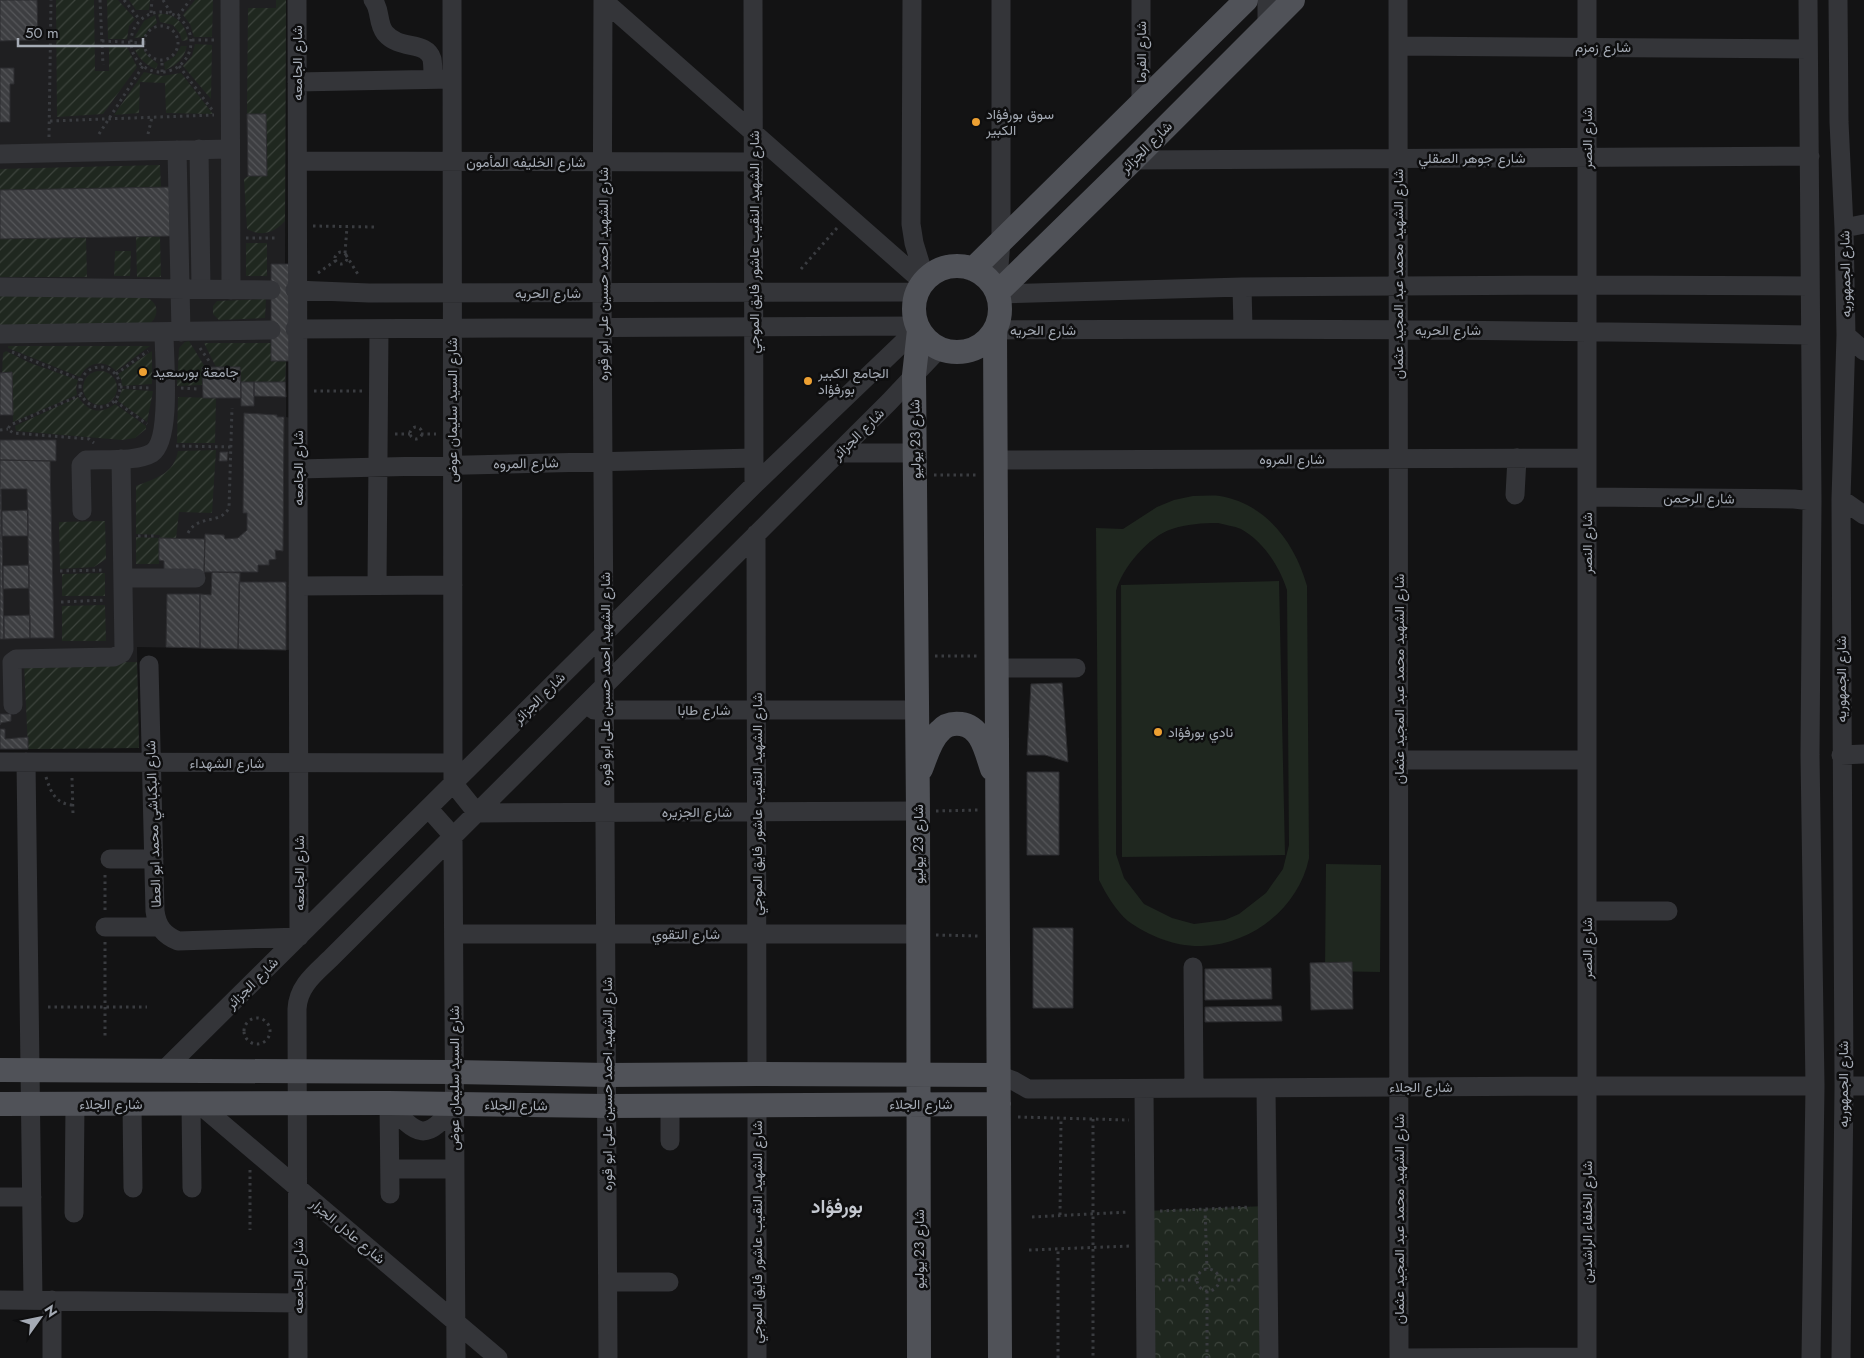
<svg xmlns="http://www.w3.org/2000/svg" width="1864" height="1358" font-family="Jost,Vazirmatn,sans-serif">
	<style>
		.built { fill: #1f1f21 }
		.park { fill: url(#park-crowns) }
		.garden { fill: url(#garden-furrows) }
		.pitch { fill: #1f271f; fill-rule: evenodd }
		.building { fill: url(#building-back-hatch); stroke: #2d2d30 }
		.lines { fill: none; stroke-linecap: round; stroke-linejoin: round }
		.path { stroke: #3a3c40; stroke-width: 3; stroke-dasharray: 2.5 4; stroke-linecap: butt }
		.minor { stroke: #343539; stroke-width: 19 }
		.major { stroke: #505258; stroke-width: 24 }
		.poi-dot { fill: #eda032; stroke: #0e0e0f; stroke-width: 2 }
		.labels { text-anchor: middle; stroke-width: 5; stroke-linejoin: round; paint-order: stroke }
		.street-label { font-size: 14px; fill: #a5abb5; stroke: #0e0e0f }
		.poi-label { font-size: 14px; fill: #a5abb5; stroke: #0e0e0f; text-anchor: start }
		.district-label { font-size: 19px; font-weight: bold; fill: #c5c9d1; stroke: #0e0e0f }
	</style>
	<defs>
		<pattern id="park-crowns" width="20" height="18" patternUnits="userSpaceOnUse" patternTransform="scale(1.25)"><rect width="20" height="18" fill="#1f271f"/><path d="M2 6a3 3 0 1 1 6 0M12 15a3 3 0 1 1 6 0" fill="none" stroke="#3d443d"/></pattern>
		<pattern id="garden-furrows" width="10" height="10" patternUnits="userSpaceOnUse" patternTransform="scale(1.25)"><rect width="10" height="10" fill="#1f271f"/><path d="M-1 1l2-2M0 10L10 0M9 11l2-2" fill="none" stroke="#3d443d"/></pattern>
		<pattern id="building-back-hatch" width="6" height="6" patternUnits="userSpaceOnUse" patternTransform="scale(1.25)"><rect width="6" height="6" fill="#3d3e41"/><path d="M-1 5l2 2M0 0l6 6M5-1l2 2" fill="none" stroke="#56575a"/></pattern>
	</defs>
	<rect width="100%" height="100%" fill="#131314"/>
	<path class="built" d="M0,0H286L285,264L295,361H286V417L292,418L291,650L137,647L139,748L0,749Z"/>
	<path class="park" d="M1267,1206L1269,1358H1146L1145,1211Z"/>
	<path class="garden" d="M56,0H94L95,71H109V45L127,47L137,67L103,114L57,117Z
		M107,0H118L135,19L129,26L127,39H108Z
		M129,0H150L149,10H136Z
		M195,0H213L212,37H194L190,24L183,15Z
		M276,0H286L285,221C274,233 262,237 247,229L244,179L248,176H267L266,114H247L248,8H276Z
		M158,14C174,12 186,24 188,40L182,41L180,34L173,25L160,22Z
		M155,15L157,23L148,30L144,37L134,38L144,21Z
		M195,44L212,45L211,99L183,66L192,56Z
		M181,46H187C184,58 178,65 165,70L164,63L175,56Z
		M142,48L149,57L158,64L156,69C146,65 140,60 135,50Z
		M144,72L162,76L181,73L213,114L166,113L165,83L140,82L139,113L114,115Z
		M160,165L161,187L0,190V169Z
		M136,236H160L161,277H137Z
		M86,237L87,277H0V239Z
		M246,243H267V276H246Z
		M115,251H131L130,276H114Z
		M0,295L144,297C158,300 161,315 149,324L0,327Z
		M266,299L265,318L219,320L213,314V306L217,301Z
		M189,341L205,367L202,368V385L177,386L179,348L185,342Z
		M204,343H271V361H286L285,382H241L240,367H216Z
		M8,346H150L116,371C104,359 87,362 80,377L8,348Z
		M6,351L30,363L78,380L76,388L77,395L13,422L12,373H2L3,353Z
		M152,351V384L122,386L121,379L118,374Z
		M83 388a17 17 0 1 1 34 0a17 17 0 1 1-34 0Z
		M122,389L153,391L147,422L118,401Z
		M78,397C89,412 100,415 115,404L146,426V429L135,438L122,440L16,431L15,426Z
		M178,397L216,398L215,443H177Z
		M216,450L212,513L179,512L176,538H159V564H136V537L159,538L160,535L136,534V486C156,478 174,474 178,451Z
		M105,521L106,559L94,567L60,569L59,522Z
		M105,573V596H62V574Z
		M105,605L106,641H62V606Z
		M137,662L139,748L28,749L24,663Z"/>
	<path class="pitch" d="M1193,496C1202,496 1212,495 1220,496C1267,504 1295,544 1307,586L1309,858C1299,907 1253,944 1202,946C1176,947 1149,936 1128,921C1116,911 1106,894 1099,880L1096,528L1123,529L1157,507L1174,500ZM1218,523C1225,525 1234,526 1241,529C1263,541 1280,567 1287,590L1289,845L1283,869L1266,893L1239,914L1225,920L1194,924L1172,918L1144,904L1124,878L1116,854V591C1122,568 1149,536 1172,529C1187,524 1202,523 1218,523Z
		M1279,581L1285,855L1122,857L1121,585Z
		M1326,864L1381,865L1380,972L1325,971Z"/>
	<path class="building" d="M0,0H37L38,40L0,41Z
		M0,68H14V84H10V122H0Z
		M247,114H266L267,176H248Z
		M172,187L173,236L0,239V190Z
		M271,264H295V361H271Z
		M202,367H240L241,398H203Z
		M12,372L13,415H0V373Z
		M241,382H254V406H241Z
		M254,382H285L286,397L254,396Z
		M244,413L277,415V417H284L283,551L275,550L276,559L269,560V565H258V572H204L205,534L224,535L225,539L238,538L247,530V513H243Z
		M0,440H56V461L0,460Z
		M220,452H228L227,461H219Z
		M0,460L50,461L54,638H30L27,489H1L4,639H0Z
		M28,510V536H2V511Z
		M159,538L205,539L204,577L164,569V561L159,560Z
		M29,565V588L3,589V566Z
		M212,572L240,573L238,649L200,648V594L211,595Z
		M239,582H286V650L238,649Z
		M167,594H200V648L166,647Z
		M30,615V638L4,639V616Z
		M1062,683L1068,762L1045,755H1027L1031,684Z
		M0,714H11V721L1,723L0,725Z
		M0,729H5V739L28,737V749H0Z
		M1027,772H1059V855H1027Z
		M1033,928H1073V1008H1033Z
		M1352,962L1353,1009L1311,1010L1310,963Z
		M1271,968L1272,999L1205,1000V969Z
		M1281,1006L1282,1021L1205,1022V1007Z"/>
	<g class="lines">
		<path class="path" d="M100,0L103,65
			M124,0L140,20
			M163,0L171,13
			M131 42a30 30 0 1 1 60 0a30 30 0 1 1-60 0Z
			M151,13L152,0
			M178,16L190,0
			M144 43a17 17 0 1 1 34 0a17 17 0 1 1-34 0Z
			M192,40H214
			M102,41L144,43
			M179,66L213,111
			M162,72V60
			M50,121L214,115
			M99,134L143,66
			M148,134L152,117
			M49,137L51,0
			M313,226L375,227
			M246,238H276
			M335 258a6 6 0 1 1 12 0a6 6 0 1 1-12 0Z
			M345,253L347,227
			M346,255L359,276
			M801,269L837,228
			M318,273L335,261
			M200,348L209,361
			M12,352L81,380
			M80 387a20 20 0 1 1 40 0a20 20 0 1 1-40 0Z
			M116,374L148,351
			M120,387L150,388
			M181,388L198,389
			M314,391H362
			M81,395L10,425L8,429L13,433L89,439L94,443
			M115,401L147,424
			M410 433a6 6 0 1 1 12 0a6 6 0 1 1-12 0Z
			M0,430L8,429
			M395,434H410
			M421,434H436
			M176,446L231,447
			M934,475H978
			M188,533C198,514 220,525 229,508L232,408
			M138,536H157
			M60,571L105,570
			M61,602L106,600
			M935,656H979
			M46,777C51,793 56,804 73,805
			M72,778L73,814
			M936,811L979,810
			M105,875V911
			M936,935L980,936
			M105,942V1039
			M48,1007H147
			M244 1031a13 13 0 1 1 26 0a13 13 0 1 1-26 0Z
			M1018,1117L1129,1120
			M1093,1119V1358
			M250,1170V1230
			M1205,1209L1207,1269
			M1160,1211L1251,1207
			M1060,1215L1061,1119
			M1032,1217L1129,1212
			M1029,1250L1130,1246
			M1197 1280a11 11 0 1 1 22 0a11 11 0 1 1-22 0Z
			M1162,1280H1196
			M1218,1280H1240
			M1207,1291V1358
			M1058,1358V1249"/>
		<path class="minor" d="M230,0L231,290
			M373,0C381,9 377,23 385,33C400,51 426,40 432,59C433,65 433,72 433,79
			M452,0L453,783L477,813L918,811
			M603,0L602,293L608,1358
			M603,0L923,282
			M753,0L754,485
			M912,0L911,224L914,243L925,279
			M1267,0V25
			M1398,0L1399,1358
			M1587,0V1358
			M1808,0L1812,501L1810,755L1815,1086L1811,1358
			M1838,0L1839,122L1844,228L1846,335L1841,499L1844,1086L1841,1358
			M1398,46L1808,49
			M297,82L451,79
			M1141,103V0
			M199,149L201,289
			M177,150L181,332
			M0,154L230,149
			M1133,160L1810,156
			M298,161L753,162
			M1844,228L1864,224
			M0,287L271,290
			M1242,287L1243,328
			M295,290L369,293L917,292
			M997,291L1001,241V0
			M998,294L1242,287L1587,285L1810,286
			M295,329L917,326
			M995,330C1267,328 1539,330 1810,335
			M0,334L271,330
			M1846,335L1864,351
			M839,453H916
			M996,460L1587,458
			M298,469L754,458
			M1515,495L1517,458
			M1587,497L1794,499L1812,501
			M1841,499L1864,515
			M82,511L81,465L86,460C104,459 137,462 152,453C172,440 164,357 164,333
			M756,534L757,1074
			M123,578H196
			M377,585L379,329
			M298,586L453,585
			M149,665L155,911C157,927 164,935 178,941L299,937L297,0
			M997,668H1076
			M13,705L12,662L16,659L114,657L122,653L124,649L121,459
			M594,710H917
			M1841,755L1864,754
			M1399,760H1587
			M0,762L453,763
			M26,762L33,1300
			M428,808L453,836L456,1358
			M110,859H154
			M1587,911H1668
			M105,927H159
			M454,934H919
			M1193,967L1194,1088
			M164,1070L754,485L918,328
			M998,1075L1014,1081L1028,1089L1587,1086H1815
			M1844,1086H1864
			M1266,1088L1269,1358
			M1144,1089L1146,1358
			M389,1103L390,1194
			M389,1103C416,1137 428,1143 454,1104
			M132,1104L133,1188
			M191,1104L192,1188
			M199,1104L498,1358
			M670,1105V1141
			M390,1169H455
			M0,1197H32
			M74,1213L75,1104
			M608,1282H669
			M0,1300L298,1303
			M52,1358V1300
			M298,1358L297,1009C298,985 317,972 332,957L889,402L939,349
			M757,1358V1105
			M1402,1358L1587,1357"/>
		<path class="major" d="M914 309a43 43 0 1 1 86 0a43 43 0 1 1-86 0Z
			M973,269L1246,0
			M997,293L1133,160L1293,0
			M919,330L914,375L918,811L919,1358
			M995,331L1000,1358
			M921,769C926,757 930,740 940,731C945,725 953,723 961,724C982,727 986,752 992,769
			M0,1070L454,1072L607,1075L757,1074L998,1075
			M0,1104L389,1103L607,1106L999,1104"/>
	</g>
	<g class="poi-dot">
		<circle cx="976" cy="122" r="5"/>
		<circle cx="143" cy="372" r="5"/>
		<circle cx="808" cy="381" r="5"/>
		<circle cx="1158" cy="732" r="5"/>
	</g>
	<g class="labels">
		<g class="street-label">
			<text x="1603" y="52">شارع زمزم</text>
			<text transform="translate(1141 52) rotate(-90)" y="5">شارع الفرما</text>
			<text transform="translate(297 63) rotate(-90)" y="5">شارع الجامعه</text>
			<text transform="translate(1587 138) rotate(-90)" y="5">شارع النصر</text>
			<text transform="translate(1146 147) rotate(-45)" y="5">شارع الجزائر</text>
			<text x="1472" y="163">شارع جوهر الصقلي</text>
			<text x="526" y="167">شارع الخليفه المأمون</text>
			<text transform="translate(754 242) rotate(-90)" y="5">شارع الشهيد النقيب عاشور فايق الموجي</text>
			<text transform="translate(603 274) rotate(-90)" y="5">شارع الشهيد احمد حسين على ابو قوره</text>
			<text transform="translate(1398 274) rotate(-90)" y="5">شارع الشهيد محمد عبد المجيد عثمان</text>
			<text transform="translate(1845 274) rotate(-91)" y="5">شارع الجمهوريه</text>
			<text x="548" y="298">شارع الحريه</text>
			<text x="1043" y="335">شارع الحريه</text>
			<text x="1448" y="335">شارع الحريه</text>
			<text transform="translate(452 410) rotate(-90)" y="5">شارع السيد سليمان عوض</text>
			<text transform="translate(858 434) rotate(-45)" y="5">شارع الجزائر</text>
			<text transform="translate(915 439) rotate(-91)" y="5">شارع 23 يوليو</text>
			<text x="1292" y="464">شارع المروه</text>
			<text transform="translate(526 463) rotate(-1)" y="5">شارع المروه</text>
			<text transform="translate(298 468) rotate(-90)" y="5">شارع الجامعه</text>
			<text transform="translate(1699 498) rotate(1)" y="5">شارع الرحمن</text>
			<text transform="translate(1587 543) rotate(-90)" y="5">شارع النصر</text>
			<text transform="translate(605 679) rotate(-90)" y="5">شارع الشهيد احمد حسين على ابو قوره</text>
			<text transform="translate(1399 679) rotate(-90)" y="5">شارع الشهيد محمد عبد المجيد عثمان</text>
			<text transform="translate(1841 679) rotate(-90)" y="5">شارع الجمهوريه</text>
			<text transform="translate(539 698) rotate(-45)" y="5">شارع الجزائر</text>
			<text x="704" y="715">شارع طابا</text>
			<text x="227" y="768">شارع الشهداء</text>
			<text transform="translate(757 804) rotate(-90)" y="5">شارع الشهيد النقيب عاشور فايق الموجي</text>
			<text x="697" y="817">شارع الجزيره</text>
			<text transform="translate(153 824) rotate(-92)" y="5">شارع البكباشي محمد ابو العطا</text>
			<text transform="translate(918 844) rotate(-90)" y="5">شارع 23 يوليو</text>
			<text transform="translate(299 873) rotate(-90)" y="5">شارع الجامعه</text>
			<text x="686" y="939">شارع التقوي</text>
			<text transform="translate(1587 948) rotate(-90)" y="5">شارع النصر</text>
			<text transform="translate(252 983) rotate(-45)" y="5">شارع الجزائر</text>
			<text transform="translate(454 1078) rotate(-90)" y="5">شارع السيد سليمان عوض</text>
			<text transform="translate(607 1084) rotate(-90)" y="5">شارع الشهيد احمد حسين على ابو قوره</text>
			<text transform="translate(1843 1084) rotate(-90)" y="5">شارع الجمهوريه</text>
			<text x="1421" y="1092">شارع الجلاء</text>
			<text x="111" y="1109">شارع الجلاء</text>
			<text x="921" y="1109">شارع الجلاء</text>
			<text transform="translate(516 1105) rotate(1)" y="5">شارع الجلاء</text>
			<text transform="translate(1399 1219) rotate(-90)" y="5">شارع الشهيد محمد عبد المجيد عثمان</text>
			<text transform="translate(1587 1222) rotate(-90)" y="5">شارع الخلفاء الراشدين</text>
			<text transform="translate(348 1231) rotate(40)" y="5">شارع عادل الجزار</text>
			<text transform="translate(757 1232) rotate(-90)" y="5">شارع الشهيد النقيب عاشور فايق الموجي</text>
			<text transform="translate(919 1249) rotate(-90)" y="5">شارع 23 يوليو</text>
			<text transform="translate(298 1276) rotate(-90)" y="5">شارع الجامعه</text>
		</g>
		<g class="poi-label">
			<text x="986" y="119">سوق بورفؤاد<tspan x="986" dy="16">الكبير</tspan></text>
			<text x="153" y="377">جامعة بورسعيد</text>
			<text x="818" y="378">الجامع الكبير<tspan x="818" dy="16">بورفؤاد</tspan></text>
			<text x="1168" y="737">نادي بورفؤاد</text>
		</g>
		<g class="district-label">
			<text x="837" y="1213">بورفؤاد</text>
		</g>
	</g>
	<g transform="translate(40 1318) rotate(57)" stroke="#0e0e0f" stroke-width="4" paint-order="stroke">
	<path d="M0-4L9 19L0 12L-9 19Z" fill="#a5abb5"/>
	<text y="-8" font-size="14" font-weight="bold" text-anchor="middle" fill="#a5abb5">N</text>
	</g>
	<path d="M18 38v8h125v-8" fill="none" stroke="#a5abb5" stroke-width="2.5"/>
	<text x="25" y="38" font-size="15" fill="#a5abb5" stroke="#0e0e0f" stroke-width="4" paint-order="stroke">50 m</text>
</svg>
